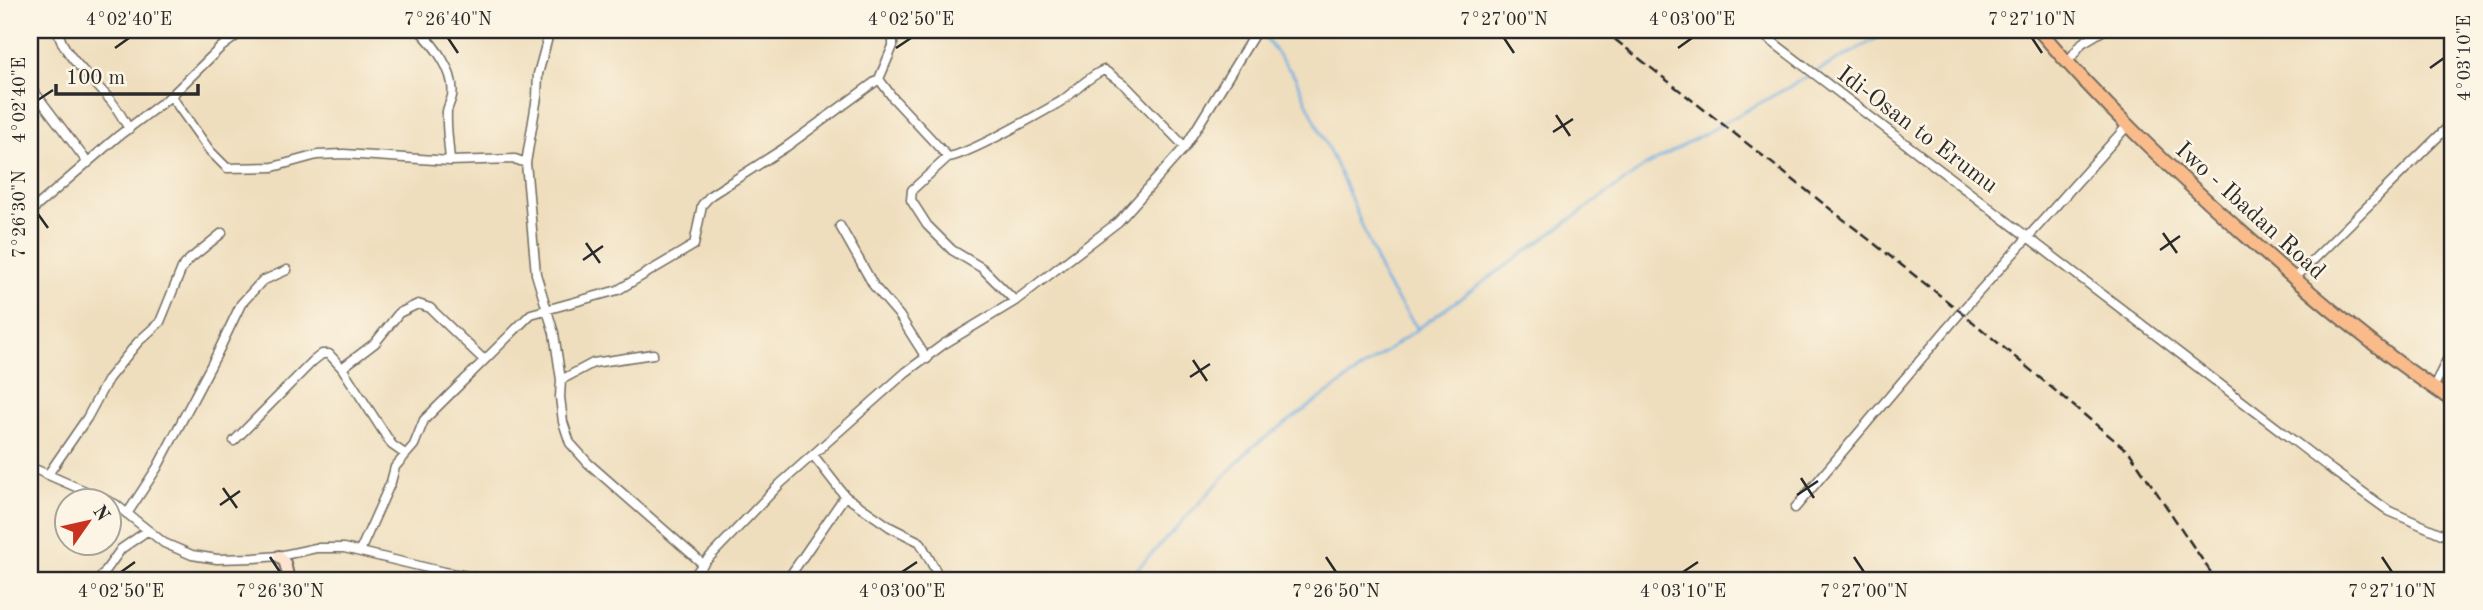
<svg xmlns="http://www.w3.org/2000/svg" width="2483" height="610" font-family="'Old Standard TT',serif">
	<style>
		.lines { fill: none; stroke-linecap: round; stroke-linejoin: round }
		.stream { stroke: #6eaee1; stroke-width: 2.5 }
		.street-casing { stroke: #706a5e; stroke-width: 11 }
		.secondary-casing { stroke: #706a5e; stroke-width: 14 }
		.primary-casing { stroke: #706a5e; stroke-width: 16 }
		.street { stroke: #fff; stroke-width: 8 }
		.secondary { stroke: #fde4d1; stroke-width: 10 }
		.primary { stroke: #fabb8b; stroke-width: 12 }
		.rail { stroke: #2b2b2b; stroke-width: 2.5; stroke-dasharray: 10 5; stroke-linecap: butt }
		.ticks { fill: none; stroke: #2b2b2b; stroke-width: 2.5 }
		.labels { text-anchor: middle; stroke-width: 5; stroke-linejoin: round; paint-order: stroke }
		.street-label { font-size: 24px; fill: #2b2b2b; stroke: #fcf5e5 }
		.neatline { fill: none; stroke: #2b2b2b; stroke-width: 2.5 }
		.ticks-label { font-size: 18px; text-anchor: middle; fill: #2b2b2b }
	</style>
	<rect width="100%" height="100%" fill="#fcf5e5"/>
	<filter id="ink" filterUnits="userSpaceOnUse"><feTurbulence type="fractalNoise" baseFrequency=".0143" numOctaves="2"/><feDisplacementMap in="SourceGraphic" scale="14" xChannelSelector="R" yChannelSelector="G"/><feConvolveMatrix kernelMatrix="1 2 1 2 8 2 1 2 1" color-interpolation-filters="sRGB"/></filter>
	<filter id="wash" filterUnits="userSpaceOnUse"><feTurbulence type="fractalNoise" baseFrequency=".00686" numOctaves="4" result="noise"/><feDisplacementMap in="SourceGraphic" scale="28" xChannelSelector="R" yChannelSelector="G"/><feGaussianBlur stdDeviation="1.57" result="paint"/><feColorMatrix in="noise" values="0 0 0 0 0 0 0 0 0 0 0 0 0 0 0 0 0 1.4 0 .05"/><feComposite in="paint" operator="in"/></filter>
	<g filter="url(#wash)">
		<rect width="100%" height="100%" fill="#efdebd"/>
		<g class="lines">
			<path class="stream" d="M1259,30L1295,77L1347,189L1385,282L1418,329
				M1127,580L1251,448L1644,167L1892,30"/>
		</g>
	</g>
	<g filter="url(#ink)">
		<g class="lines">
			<g class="street-casing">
				<path id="street" d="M58,30C61,54 96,82 111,101C118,109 123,119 129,129
					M419,30C434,45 456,72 452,96C451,101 448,106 447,111C446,127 449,145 450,161
					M550,30L538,74L537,97L526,163L536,274L554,333L561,380L560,397L563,422L570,443L588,463L703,564
					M893,30V46L879,79L893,98L948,157C968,155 1039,114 1060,102C1075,92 1087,77 1104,70L1125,85L1185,147
					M1757,30L2332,470L2389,511L2453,539
					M2067,63L2082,43L2104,30
					M30,86L88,163
					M171,96L210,151L227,168L273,167L317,155L344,154L450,161L515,159L526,163
					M948,157L912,190L911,200L927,225L952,250L982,268L1015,301
					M30,212L117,137L171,96L220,48L236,36L250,30
					M840,226L874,286L899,315L927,359
					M2293,280L2453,122
					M342,368L375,343L399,313L418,304L430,308L484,360
					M561,380L593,363L653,354
					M2433,388L2453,348
					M234,441L313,361L322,354H329L342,368L392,445L405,454
					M813,455L845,496L890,527L920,542L938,575L956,580
					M30,467L115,504L164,543L192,555L217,559L254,558L279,556L316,548H344L444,572L490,580
					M49,473L87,418L108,379L138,342L160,322L182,268L190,259L222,233
					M1795,508L1961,312L2128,125
					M127,514L157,468L217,354L241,304L262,281L287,270
					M360,551L391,482L395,467L414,445L424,420L531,314L618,290L694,245L702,205L711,195L786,147L879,79
					M99,580L121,549L147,531
					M691,580L703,564L781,483L906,372L944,344L1015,301L1118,222L1185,147L1257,30
					M787,580L845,496"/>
			</g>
			<g class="secondary-casing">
				<path id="secondary" d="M279,556L285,563L289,580"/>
			</g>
			<g class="primary-casing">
				<path id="primary" d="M2039,30C2102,104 2173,171 2246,236C2311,294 2379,352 2453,401"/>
			</g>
			<use href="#street" class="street"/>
			<use href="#secondary" class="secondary"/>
			<use href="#primary" class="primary"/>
			<path class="rail" d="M1603,30L1961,312L2130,453L2216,580"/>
		</g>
	</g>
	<path class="ticks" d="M448,38L458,53M1504,38L1514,53M2032,38L2042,53M115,48L129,38M896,48L911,38M1678,48L1692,38M2430,68L2444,58M38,100L53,90M1556,115L1570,136M1553,132L1573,119M38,214L48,228M2163,233L2177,253M586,243L600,263M2160,250L2180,236M583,260L603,246M1193,360L1207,381M1190,377L1210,364M1801,478L1814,498M223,488L237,508M1797,495L1818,481M220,505L240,491M270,557L280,572M1326,557L1336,572M1854,557L1864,572M2382,557L2392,572M121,572L135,562M902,572L917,562M1683,572L1698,562"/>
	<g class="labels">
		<g class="street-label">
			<text transform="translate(1918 129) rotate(37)" y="8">Idi-Osan to Erumu</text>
			<text transform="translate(2251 210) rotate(42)" y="8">Iwo - Ibadan Road</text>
		</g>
	</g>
	<rect width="2483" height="610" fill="none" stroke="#fcf5e5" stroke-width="77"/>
	<g transform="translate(88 522) rotate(56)"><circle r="33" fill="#fcf5e5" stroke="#a8a49b" stroke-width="2"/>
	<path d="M0-5L12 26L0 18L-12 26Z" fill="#c8321e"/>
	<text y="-10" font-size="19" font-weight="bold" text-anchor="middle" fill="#2b2b2b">N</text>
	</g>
	<path d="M56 84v10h142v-10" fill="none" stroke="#2b2b2b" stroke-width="3.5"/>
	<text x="66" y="84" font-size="21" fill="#2b2b2b" stroke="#fcf5e5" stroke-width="5" paint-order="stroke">100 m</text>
	<rect x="38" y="38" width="2406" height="534" class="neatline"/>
	<g class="ticks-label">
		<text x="129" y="25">4°02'40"E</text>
		<text x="448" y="25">7°26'40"N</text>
		<text x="911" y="25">4°02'50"E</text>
		<text x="1504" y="25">7°27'00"N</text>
		<text x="1692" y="25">4°03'00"E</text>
		<text x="2032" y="25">7°27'10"N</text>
		<text transform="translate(2464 58) rotate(-90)" y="6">4°03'10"E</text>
		<text transform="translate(19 100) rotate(-90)" y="6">4°02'40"E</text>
		<text transform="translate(19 214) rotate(-90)" y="6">7°26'30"N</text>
		<text x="121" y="597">4°02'50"E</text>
		<text x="280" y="597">7°26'30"N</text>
		<text x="902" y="597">4°03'00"E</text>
		<text x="1336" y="597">7°26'50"N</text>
		<text x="1683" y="597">4°03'10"E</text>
		<text x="1864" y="597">7°27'00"N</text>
		<text x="2392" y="597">7°27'10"N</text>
	</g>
</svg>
